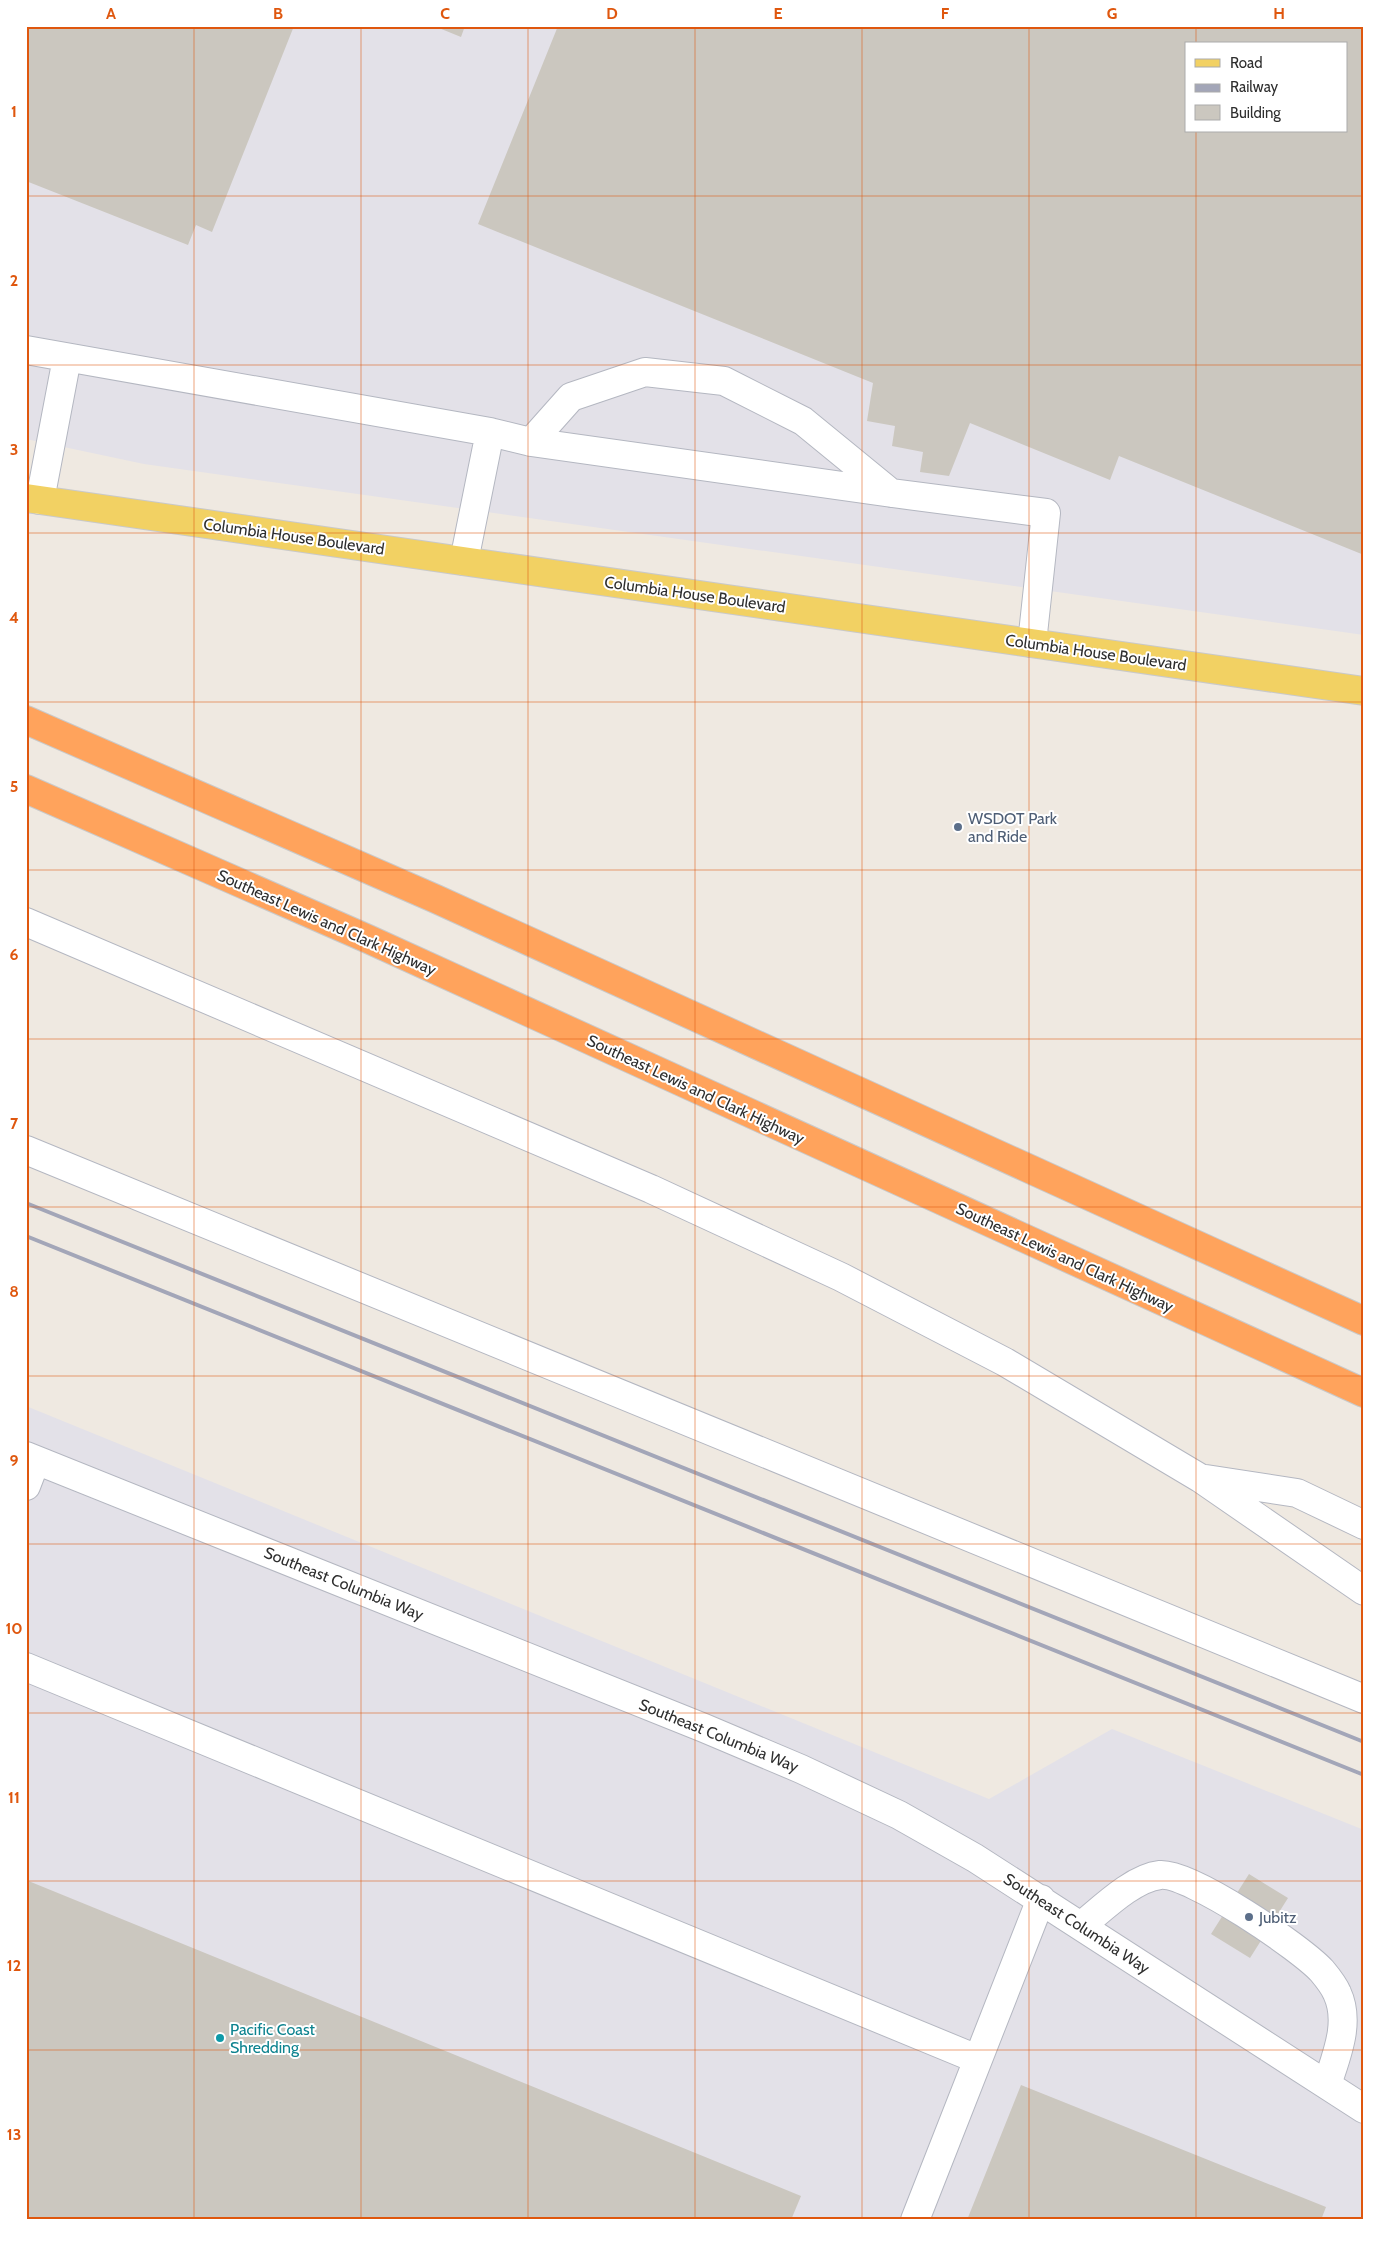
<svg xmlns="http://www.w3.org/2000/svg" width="1390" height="2246" font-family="Cabin,sans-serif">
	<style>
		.industrial { fill: #e3e1e8; fill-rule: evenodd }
		.building { fill: #cbc7bf; fill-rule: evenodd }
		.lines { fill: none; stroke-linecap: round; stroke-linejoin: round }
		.minor-casing { stroke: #b4b7c1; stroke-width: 30 }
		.major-casing { stroke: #c9c9c9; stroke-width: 30 }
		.highway-casing { stroke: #c9c9c9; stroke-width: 30 }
		.minor { stroke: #fff; stroke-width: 28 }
		.major { stroke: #f2d163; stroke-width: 28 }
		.highway { stroke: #ffa35c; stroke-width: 28 }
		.rail { stroke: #a3a6b8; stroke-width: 4 }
		.grid { fill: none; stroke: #df570e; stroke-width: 1; stroke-opacity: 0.55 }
		.service-dot { fill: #5c6f8a; stroke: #fff; stroke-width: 2 }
		.culture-dot { fill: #0f9aa8; stroke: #fff; stroke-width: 2 }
		.labels { text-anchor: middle; stroke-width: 4; stroke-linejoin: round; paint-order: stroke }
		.street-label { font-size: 16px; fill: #2e2e2e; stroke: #fff }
		.service-label { font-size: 16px; fill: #4e5e75; stroke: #fff; text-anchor: start }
		.culture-label { font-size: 16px; fill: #0d838f; stroke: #fff; text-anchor: start }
		.neatline { fill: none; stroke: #df570e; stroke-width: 2 }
		.grid-label { font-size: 16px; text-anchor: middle; font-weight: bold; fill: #df570e }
	</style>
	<rect width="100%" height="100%" fill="#efe9e1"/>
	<path class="industrial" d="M26,26H1364V635L144,464L26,439ZM1186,44H1346V131H1186Z
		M26,1406L989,1799L1112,1729L1364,1830V2220H26Z"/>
	<path class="building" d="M26,26H294L212,232L196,225L188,245L26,181Z
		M434,26H465L461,37Z
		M558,26H1364V555L1119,456L1110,480L970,423L949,476L920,472L923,452L892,446L895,426L867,421L873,383L478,224ZM1186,44H1346V131H1186Z
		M1249,1874L1288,1898L1250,1958L1211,1934Z
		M26,1880L801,2196L791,2220H26Z
		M1021,2085L1326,2207L1321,2220H967Z"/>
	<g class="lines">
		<g class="minor-casing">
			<path id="minor" d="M26,350L490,432L531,442L892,493L1046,513L1032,643
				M531,442L571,397L645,372L724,381L803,421L891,493
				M40,500L67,358
				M464,561L490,432
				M26,922L651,1189L841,1277L1005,1362L1200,1478L1364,1591
				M26,1150L1364,1699
				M26,1456L704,1728L801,1769L899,1815L975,1858L1364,2109
				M1206,1479L1297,1493L1364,1525
				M26,1486L36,1460
				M26,1667L977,2059
				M1081,1926C1102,1909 1133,1878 1160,1875C1190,1872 1301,1948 1322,1971C1327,1977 1334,1986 1337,1993C1351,2023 1336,2056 1327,2085
				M915,2220L1041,1899"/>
		</g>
		<g class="major-casing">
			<path id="major" d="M26,498L1364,691"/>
		</g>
		<g class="highway-casing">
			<path id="highway" d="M26,720L436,899L1364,1321
				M26,789L368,939L1364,1393"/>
		</g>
		<use href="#minor" class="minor"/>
		<use href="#major" class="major"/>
		<use href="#highway" class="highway"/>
		<path class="rail" d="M26,1203L1364,1742
			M26,1236L1364,1775"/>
	</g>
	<path class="grid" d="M194,26V2220M361,26V2220M528,26V2220M695,26V2220M862,26V2220M1029,26V2220M1196,26V44M1196,131V2220M26,196H1364M26,365H1364M26,533H1364M26,702H1364M26,870H1364M26,1039H1364M26,1207H1364M26,1376H1364M26,1544H1364M26,1713H1364M26,1881H1364M26,2050H1364"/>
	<g class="service-dot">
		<circle cx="958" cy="827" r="5"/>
		<circle cx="1249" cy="1917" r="5"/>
	</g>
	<circle class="culture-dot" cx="220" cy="2038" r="5"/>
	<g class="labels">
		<g class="street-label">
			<text transform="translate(294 536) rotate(8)" y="6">Columbia House Boulevard</text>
			<text transform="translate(695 594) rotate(8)" y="6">Columbia House Boulevard</text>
			<text transform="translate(1096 652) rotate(8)" y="6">Columbia House Boulevard</text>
			<text transform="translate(327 922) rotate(24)" y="6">Southeast Lewis and Clark Highway</text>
			<text transform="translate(696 1089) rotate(25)" y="6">Southeast Lewis and Clark Highway</text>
			<text transform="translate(1065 1257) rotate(25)" y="6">Southeast Lewis and Clark Highway</text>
			<text transform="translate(344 1583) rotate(22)" y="6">Southeast Columbia Way</text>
			<text transform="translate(719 1735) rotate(22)" y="6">Southeast Columbia Way</text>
			<text transform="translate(1077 1923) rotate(33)" y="6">Southeast Columbia Way</text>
		</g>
		<g class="service-label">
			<text x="968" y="824">WSDOT Park<tspan x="968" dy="18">and Ride</tspan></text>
			<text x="1259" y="1923">Jubitz</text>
		</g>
		<g class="culture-label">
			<text x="230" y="2035">Pacific Coast<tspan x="230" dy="18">Shredding</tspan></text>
		</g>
	</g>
	<rect width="1390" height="2246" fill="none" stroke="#ffffff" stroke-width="55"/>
	<rect x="1185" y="42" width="162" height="90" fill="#ffffff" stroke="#ababab"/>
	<rect x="1195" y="59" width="25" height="8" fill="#f2d163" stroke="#ababab"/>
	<text x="1230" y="68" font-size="15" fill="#2e2e2e">Road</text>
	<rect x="1195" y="84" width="25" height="8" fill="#a3a6b8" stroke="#ababab"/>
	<text x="1230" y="92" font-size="15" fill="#2e2e2e">Railway</text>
	<rect x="1195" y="105" width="25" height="15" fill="#cbc7bf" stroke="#ababab"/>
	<text x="1230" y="118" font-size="15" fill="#2e2e2e">Building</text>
	<rect x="28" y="28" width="1334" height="2190" class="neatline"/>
	<g class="grid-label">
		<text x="111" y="19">A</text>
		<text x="278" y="19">B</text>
		<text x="445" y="19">C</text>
		<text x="612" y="19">D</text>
		<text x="778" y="19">E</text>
		<text x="945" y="19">F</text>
		<text x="1112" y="19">G</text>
		<text x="1279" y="19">H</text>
		<text x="14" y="117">1</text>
		<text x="14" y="286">2</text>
		<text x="14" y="455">3</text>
		<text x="14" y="623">4</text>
		<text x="14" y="792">5</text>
		<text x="14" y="960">6</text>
		<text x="14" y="1129">7</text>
		<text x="14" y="1297">8</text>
		<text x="14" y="1466">9</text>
		<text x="14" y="1634">10</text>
		<text x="14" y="1803">11</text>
		<text x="14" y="1971">12</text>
		<text x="14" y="2140">13</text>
	</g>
</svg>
